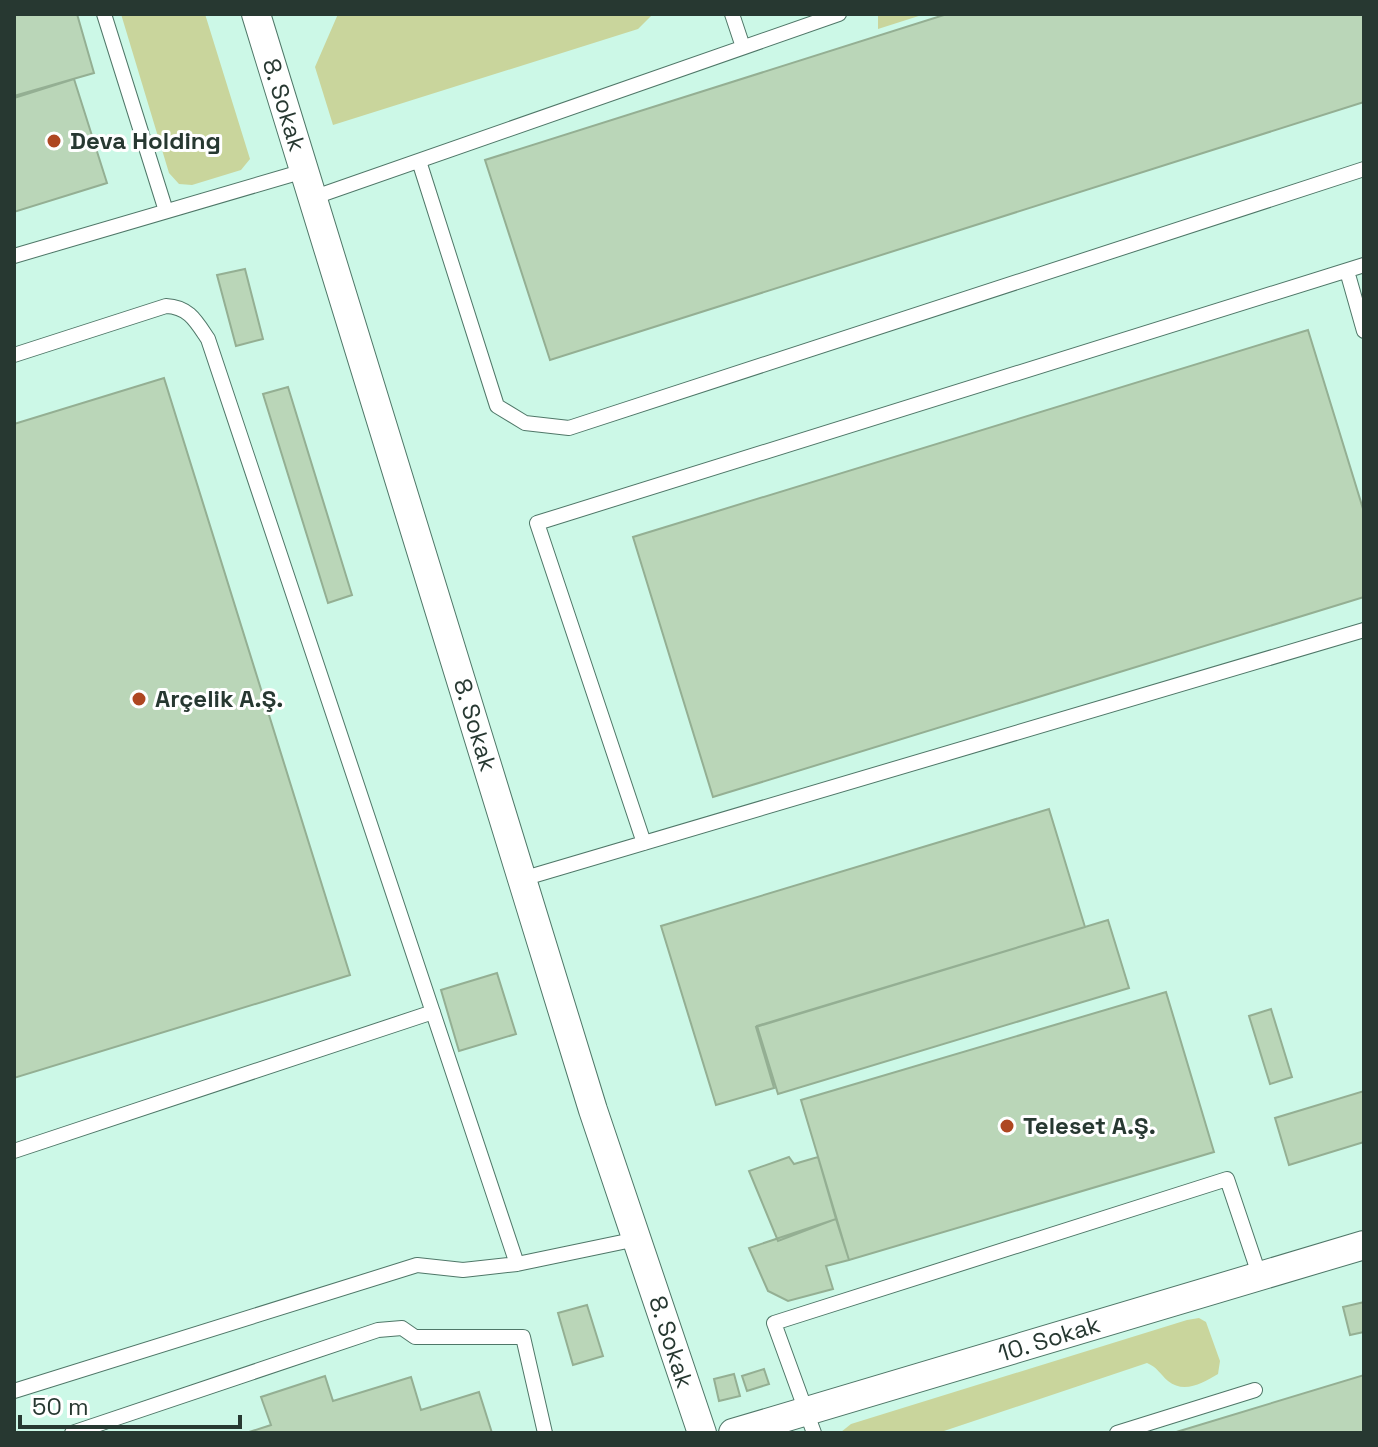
<svg xmlns="http://www.w3.org/2000/svg" width="1378" height="1447" font-family="'Space Grotesk',sans-serif">
	<style>
		.green { fill: #c9d59c }
		.building { fill: #bad6b8; stroke: #94af93; stroke-width: 2 }
		.lines { fill: none; stroke-linecap: round; stroke-linejoin: round }
		.lane-casing { stroke: #4f7768; stroke-width: 16 }
		.street-casing { stroke: #4f7768; stroke-width: 30 }
		.lane { stroke: #fff; stroke-width: 14 }
		.street { stroke: #fff; stroke-width: 28 }
		.poi-dot { fill: #ae4721; stroke: #fff; stroke-width: 3 }
		.labels { text-anchor: middle; stroke-width: 6; stroke-linejoin: round; paint-order: stroke }
		.street-label { font-size: 24px; fill: #273831; stroke: #fff }
		.poi-label { font-size: 24px; font-weight: bold; fill: #273831; stroke: #fff; text-anchor: start }
	</style>
	<rect width="100%" height="100%" fill="#ccf8e7"/>
	<path class="green" d="M121,14H205L250,159L241,170L192,185L179,184L169,173Z
		M338,14H653L638,29L333,125L315,67Z
		M878,14H925L878,29Z
		M1199,1318L1206,1322L1220,1361L1218,1374C1203,1383 1184,1394 1168,1381C1160,1374 1157,1367 1147,1363L938,1433L841,1432L851,1424L1187,1320Z"/>
	<path class="building" d="M14,14H77L94,73L14,96Z
		M947,14H1364V102L550,360L485,160Z
		M74,79L107,183L14,212V98Z
		M245,269L263,339L236,346L217,275Z
		M1308,330L1364,512V597L713,797L633,537Z
		M164,378L350,975L14,1078V424Z
		M288,387L352,595L328,603L263,394Z
		M1049,809L1085,927L756,1027L774,1088L716,1105L661,926Z
		M1108,920L1129,988L778,1094L757,1026Z
		M497,973L516,1034L459,1051L441,990Z
		M1166,992L1214,1152L849,1260L801,1100Z
		M1271,1009L1292,1077L1270,1084L1249,1016Z
		M1364,1091V1142L1289,1165L1275,1118Z
		M789,1157L794,1164L818,1157L836,1219L778,1241L749,1171Z
		M836,1219L849,1260L826,1266L833,1289L788,1301L768,1291L749,1248Z
		M1364,1302V1332L1350,1335L1343,1307Z
		M587,1305L603,1356L573,1365L558,1313Z
		M764,1369L769,1384L747,1391L742,1376Z
		M734,1374L740,1396L719,1401L714,1379Z
		M1364,1375V1433H1173Z
		M325,1376L333,1401L411,1377L421,1410L479,1392L492,1433H246L271,1425L261,1397Z"/>
	<g class="lines">
		<g class="lane-casing">
			<path id="lane" d="M104,14L166,211
				M732,14L743,47
				M419,161L497,406L525,423L569,428L1364,169
				M312,198L839,14
				M14,256L304,171
				M1347,271L1364,331
				M14,355L166,306C189,307 196,321 208,339L517,1264
				M644,843L537,523L1364,265
				M522,879L1364,630
				M14,1151L433,1012
				M14,1391L417,1265L463,1270L517,1264L637,1239
				M72,1433L378,1330L402,1328L415,1337H523L545,1433
				M814,1433L774,1323L1227,1179L1260,1277
				M1117,1433L1255,1390"/>
		</g>
		<g class="street-casing">
			<path id="street" d="M256,14L593,1110L702,1433
				M733,1433L1364,1245"/>
		</g>
		<use href="#lane" class="lane"/>
		<use href="#street" class="street"/>
	</g>
	<g class="poi-dot">
		<circle cx="54" cy="141" r="8"/>
		<circle cx="139" cy="699" r="8"/>
		<circle cx="1007" cy="1126" r="8"/>
	</g>
	<g class="labels">
		<g class="street-label">
			<text transform="translate(284 105) rotate(73)" y="8">8. Sokak</text>
			<text transform="translate(475 725) rotate(73)" y="8">8. Sokak</text>
			<text transform="translate(1049 1339) rotate(-17)" y="8">10. Sokak</text>
			<text transform="translate(671 1342) rotate(72)" y="8">8. Sokak</text>
		</g>
		<g class="poi-label">
			<text x="70" y="149">Deva Holding</text>
			<text x="155" y="707">Arçelik A.Ş.</text>
			<text x="1023" y="1134">Teleset A.Ş.</text>
		</g>
	</g>
	<rect width="1378" height="1447" fill="none" stroke="#273831" stroke-width="32"/>
	<path d="M20 1415v12h220v-12" fill="none" stroke="#273831" stroke-width="4"/>
	<text x="32" y="1415" font-size="24" fill="#273831" stroke="#ffffff" stroke-width="6" paint-order="stroke">50 m</text>
</svg>
